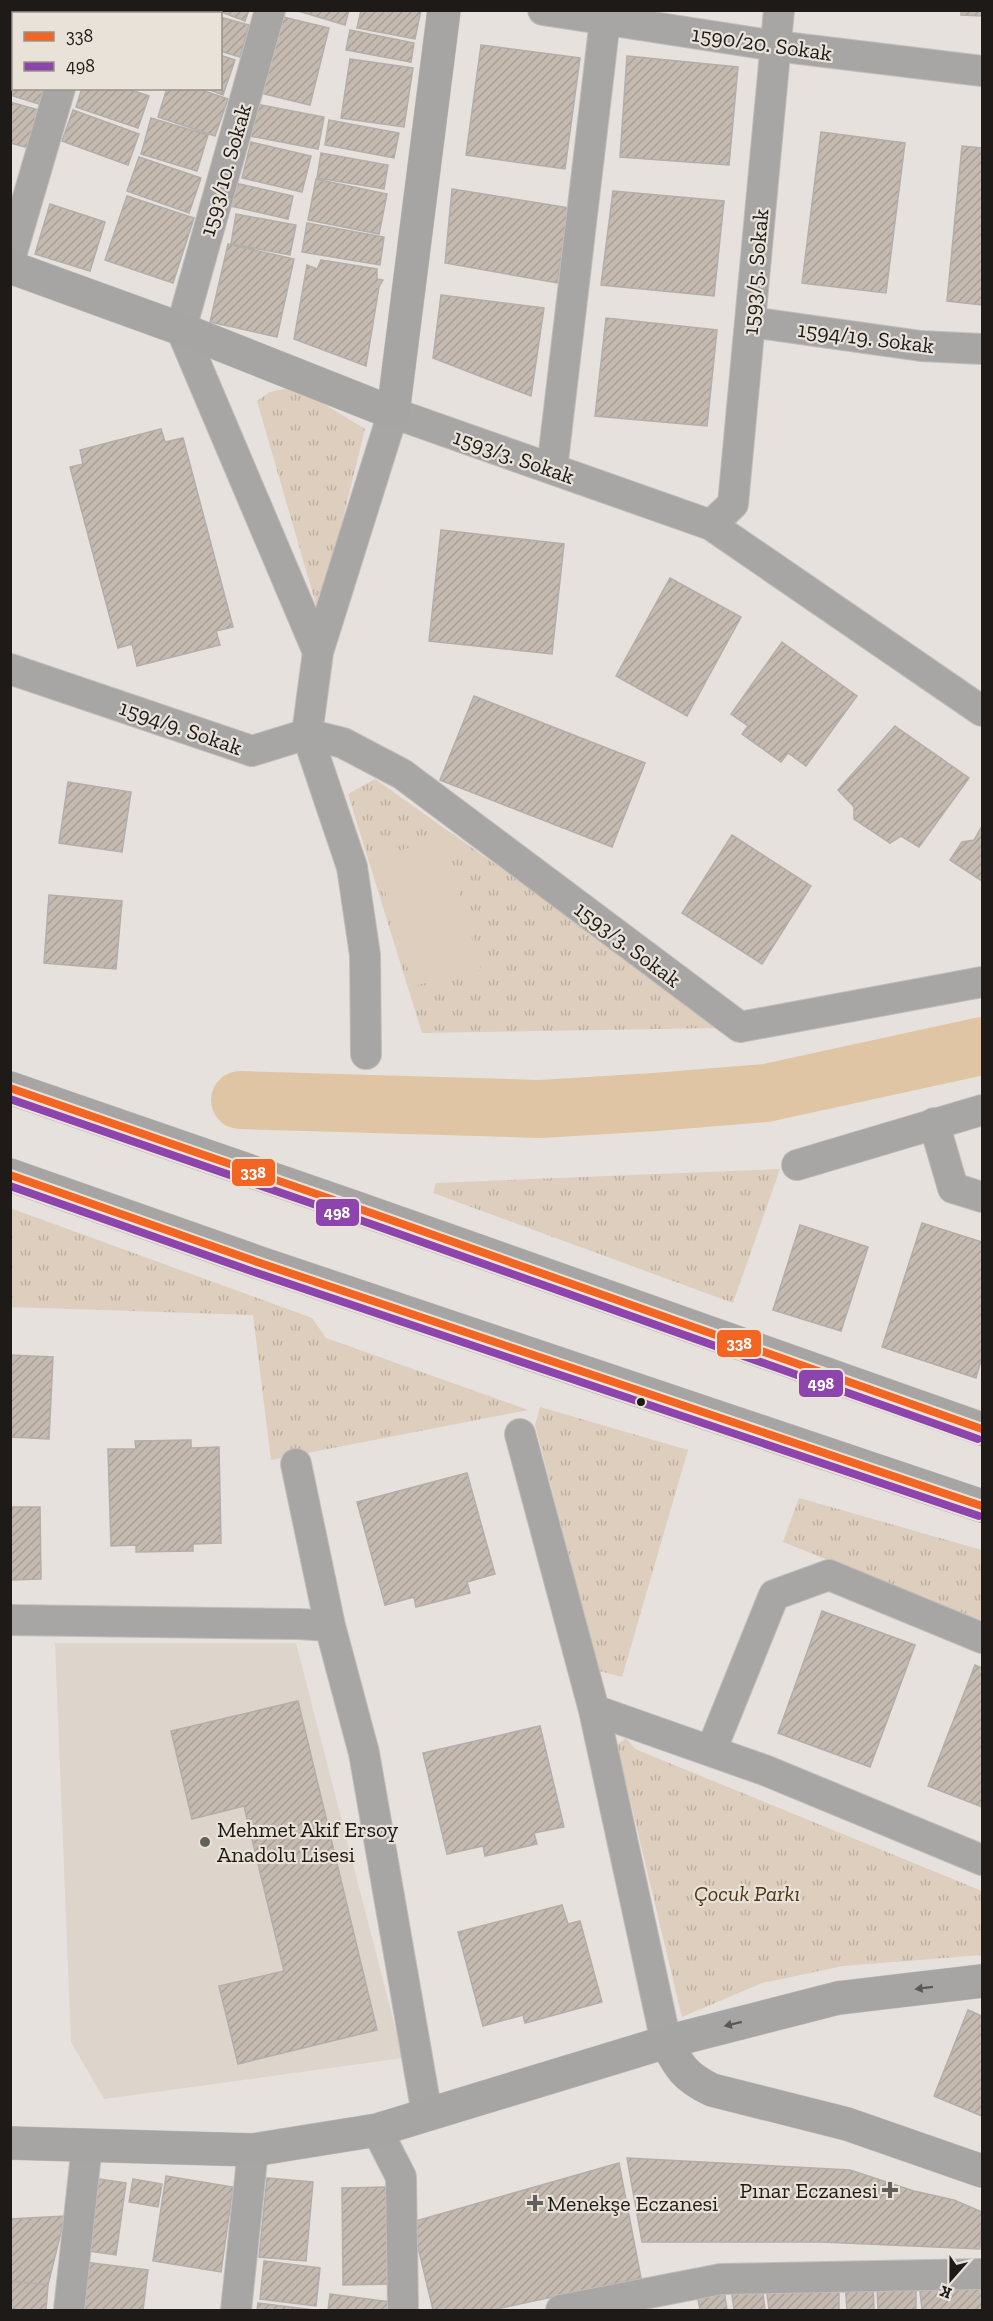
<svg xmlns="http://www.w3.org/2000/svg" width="993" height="2321" font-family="'Zilla Slab',serif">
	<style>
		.built { fill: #ddd4cb }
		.grass { fill: url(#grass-tufts) }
		.pitch { fill: #ddcebd }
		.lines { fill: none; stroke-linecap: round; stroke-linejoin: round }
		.river { stroke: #e0c5a4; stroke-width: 58 }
		.building { fill: url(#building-hatch); stroke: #b2aeab; stroke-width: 1.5 }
		.street-casing { stroke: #c1bdb9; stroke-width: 32 }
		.secondary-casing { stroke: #c1bdb9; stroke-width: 34 }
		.street { stroke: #a8a6a4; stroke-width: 30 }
		.secondary { stroke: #a7a5a3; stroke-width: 33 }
		.bus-1-casing { stroke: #e9e2d9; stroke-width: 12 }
		.bus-2-casing { stroke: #e9e2d9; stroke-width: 12 }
		.bus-1 { stroke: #f26522; stroke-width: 8 }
		.bus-2 { stroke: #8e44ad; stroke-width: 8 }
		.oneway { fill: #5b5956 }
		.bus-dot { fill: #1d1a17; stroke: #e9e2d9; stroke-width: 2 }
		.poi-dot { fill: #63605c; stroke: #e9e2d9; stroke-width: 2 }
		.labels { text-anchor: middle; stroke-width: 4.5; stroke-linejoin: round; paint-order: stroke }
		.street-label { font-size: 22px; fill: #1d1a17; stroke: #e9e2d9 }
		.poi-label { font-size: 22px; fill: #1d1a17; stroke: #e9e2d9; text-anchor: start }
		.park-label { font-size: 22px; font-style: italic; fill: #4f3612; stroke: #e9e2d9 }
		.line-badge { stroke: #e9e2d9; stroke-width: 2 }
		.badge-label { font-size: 16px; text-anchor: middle; font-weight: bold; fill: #fff }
	</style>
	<defs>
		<pattern id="grass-tufts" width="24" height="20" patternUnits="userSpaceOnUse" patternTransform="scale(1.5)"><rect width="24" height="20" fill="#ddcebd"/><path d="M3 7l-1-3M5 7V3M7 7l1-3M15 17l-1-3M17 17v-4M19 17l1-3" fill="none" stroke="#bdb0a2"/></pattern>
		<pattern id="building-hatch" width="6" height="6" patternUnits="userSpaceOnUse" patternTransform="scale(1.5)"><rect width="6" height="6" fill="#c4bab0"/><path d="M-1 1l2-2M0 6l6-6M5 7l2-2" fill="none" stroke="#a89f97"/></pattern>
	</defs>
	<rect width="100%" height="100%" fill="#e6e1dc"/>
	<path class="built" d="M55,1643H296L403,2058L104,2099L71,2042Z"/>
	<path class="grass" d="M288,388L311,396L365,429L319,615L257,401L270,392Z
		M375,779L709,1016L719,1028L422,1033L348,794Z
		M780,1169L733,1303L433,1193L436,1183Z
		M10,1208L312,1318L326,1338L528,1410L271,1460L253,1315L11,1307Z
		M540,1407L688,1450L622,1677L599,1671L535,1425Z
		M799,1498L982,1550V1621L783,1542Z
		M626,1738L635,1749L982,1891V1955L843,1966L762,1983L682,2017L617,1745Z"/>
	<path class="pitch" d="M444,837L481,970L413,986L375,858Z"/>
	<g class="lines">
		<path class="river" d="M240,1100L540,1109L655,1102L766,1093L982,1046"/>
	</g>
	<path class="building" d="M23,10H76L75,14H22Z
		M113,10H174L173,14H112Z
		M216,10H249L245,21Z
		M295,10H349L345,25Z
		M361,10H421L415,39L357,28Z
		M961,10H982V16L961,15Z
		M275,15L329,28L310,105L256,92Z
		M220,17L249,25L240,57L220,51Z
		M350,30L414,43L411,62L346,50Z
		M481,45L580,58L565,169L466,155Z
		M220,55L235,60L223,95L205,88H220Z
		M627,56L738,67L729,165L620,157Z
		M350,59L413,68L404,127L341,118Z
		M14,60V88H44L39,104L10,95V70Z
		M82,88H125L149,96L138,128L76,107Z
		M167,88H196L228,99L215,136L158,117Z
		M10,102L46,112L36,150L10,143Z
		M256,104L324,117L318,149L250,136Z
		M73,110L139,134L128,165L62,141Z
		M151,118L208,135L197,171L141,154Z
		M329,120L399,133L394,158L325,145Z
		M821,132L905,143L886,293L802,283Z
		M251,142L311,156L302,192L242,178Z
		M962,146L982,148V305L947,301Z
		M321,153L388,165L384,189L317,178Z
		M139,157L201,178L189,213L127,191Z
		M316,179L387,194L379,234L308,220Z
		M231,182L293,196L288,219L226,205Z
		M452,189L570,208L557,283L445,263Z
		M613,191L724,201L714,296L601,285Z
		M127,196L194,218L173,283L105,260Z
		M50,204L105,222L90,271L35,254Z
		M236,214L296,225L290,255L231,244Z
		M307,223L384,237L380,265L302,252Z
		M228,244L294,259L277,337L210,322Z
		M321,260L377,269V279L383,280L379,287L366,366L294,339L307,265L317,269Z
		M441,295L544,308L531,396L433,358Z
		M606,318L717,330L707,426L595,416Z
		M161,429L165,442L183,438L233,627L216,631L220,645L137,666L132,644L118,648L70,467L83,464L80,450Z
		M441,530L564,544L552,654L429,641Z
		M670,578L741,617L687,716L616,676Z
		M782,642L857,696L806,766L788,753L781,762L742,734L748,726L731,714Z
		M474,696L645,763L612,847L440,780Z
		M895,726L969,778L919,847L901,836L890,843L854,819V807L838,790Z
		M68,782L131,792L122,852L59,843Z
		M982,826V881L950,860L962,842L974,840Z
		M732,835L811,886L762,964L682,913Z
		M49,895L122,901L116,969L44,963Z
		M922,1223L982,1242V1357L976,1378L882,1347Z
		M800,1225L868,1247L841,1331L773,1310Z
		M10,1355L53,1357L49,1439L10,1437Z
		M191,1440V1448L219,1447L221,1543L193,1544V1551L136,1552V1545L111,1546L108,1449H136L135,1441Z
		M467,1473L495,1574L467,1582L470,1593L416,1607L414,1597L385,1605L357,1502Z
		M10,1507H40L41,1579L10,1580Z
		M822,1611L915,1645L870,1767L778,1733Z
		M975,1665L982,1668V1807L928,1786Z
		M298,1701L377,2030L238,2064L219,1986L284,1971L244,1806L192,1819L171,1731Z
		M540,1726L564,1827L534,1833L537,1844L485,1856L483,1846L447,1854L423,1753Z
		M562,1905L568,1924L580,1921L602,2002L525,2023L523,2015L483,2026L458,1932Z
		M968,2010L982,2016V2116L934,2096Z
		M627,2158L850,2170L914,2191L954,2200L982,2212L980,2249L822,2242H642Z
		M619,2163L641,2278L492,2310H433L412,2222Z
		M166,2176L233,2187L221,2272L153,2261Z
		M92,2178L126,2183L116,2255L82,2250Z
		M267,2178L313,2182L306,2261L259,2257Z
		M133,2179L162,2184L158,2207L129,2202Z
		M388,2187L389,2284L343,2285L342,2188Z
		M65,2216L48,2285L10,2281V2219Z
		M264,2261L320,2268L316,2306L260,2299Z
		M84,2262L148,2270L143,2310H78Z
		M10,2281L48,2285L46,2310H10Z
		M873,2281L874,2310H847L845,2283Z
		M762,2285L765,2310H734L731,2288Z
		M766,2285L839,2286V2310H769Z
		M877,2286H916V2310H878Z
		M982,2286V2310H922L920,2291Z
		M724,2289L727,2310H700L697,2294Z
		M330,2294L390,2302L389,2310H328Z
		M258,2303L314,2310H257Z"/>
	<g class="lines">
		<g class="street-casing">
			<path id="street" d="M270,10L181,329L318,652L393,413L711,525L982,711
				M543,10L776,46L982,71
				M82,14L83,10
				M10,259L60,88
				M751,322L921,346L982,349
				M552,469L605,20
				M711,525L733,504L779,10
				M10,669L252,751L307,734L318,652
				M307,734L343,743L402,774L740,1027L982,982
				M307,734L352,867L365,955L366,1054
				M934,1123L953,1188L982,1197
				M797,1165L982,1110
				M520,1434L594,1710L666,2042
				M296,1464L330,1626L364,1753L427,2114
				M10,1620L299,1624L330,1626
				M594,1710L767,1771L982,1860
				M711,1751L774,1595L829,1575L982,1638
				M377,2130L401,2177L403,2310
				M69,2310L87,2145
				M236,2310L253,2150
				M561,2310L721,2279L982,2274"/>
		</g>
		<g class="secondary-casing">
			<path id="secondary" d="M10,267L181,329L393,413L444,10
				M10,1088L357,1208L982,1429
				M10,1175L260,1263L982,1506
				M666,2042C680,2068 685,2077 712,2090L847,2124L982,2171
				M10,2143L253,2150L377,2130L666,2042L838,1998L982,1981"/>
		</g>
		<use href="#street" class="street"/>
		<use href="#secondary" class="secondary"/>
		<g class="bus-1-casing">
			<path id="bus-1" d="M10,1088L357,1208L982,1429
				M10,1175L260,1263L982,1506"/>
		</g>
		<g class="bus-2-casing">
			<path id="bus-2" d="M10,1099L354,1218L978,1439
				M10,1186L257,1273L979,1516"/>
		</g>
		<use href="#bus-1" class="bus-1"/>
		<use href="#bus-2" class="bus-2"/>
	</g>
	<defs><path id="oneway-solid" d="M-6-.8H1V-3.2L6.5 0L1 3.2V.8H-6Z" transform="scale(1.5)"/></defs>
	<g class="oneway">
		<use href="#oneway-solid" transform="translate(924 1988) rotate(173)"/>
		<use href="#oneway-solid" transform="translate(733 2024) rotate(166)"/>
	</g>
	<circle class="bus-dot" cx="641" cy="1402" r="5"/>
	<g class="poi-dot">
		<circle cx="205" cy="1842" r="6"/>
		<path d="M887 2181h6v6h6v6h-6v6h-6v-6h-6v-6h6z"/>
		<path d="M532 2194h6v6h6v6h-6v6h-6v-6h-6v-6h6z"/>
	</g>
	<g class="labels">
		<g class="street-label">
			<text transform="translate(762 43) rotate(8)" y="8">1590/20. Sokak</text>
			<text transform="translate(225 170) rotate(-74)" y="8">1593/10. Sokak</text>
			<text transform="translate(755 272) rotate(-85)" y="8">1593/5. Sokak</text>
			<text transform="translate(866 337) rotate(7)" y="8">1594/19. Sokak</text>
			<text transform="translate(514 456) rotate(19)" y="8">1593/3. Sokak</text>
			<text transform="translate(181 727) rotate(19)" y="8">1594/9. Sokak</text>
			<text transform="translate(628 944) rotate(37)" y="8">1593/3. Sokak</text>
		</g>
		<g class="poi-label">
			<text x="217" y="1837">Mehmet Akif Ersoy<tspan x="217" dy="25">Anadolu Lisesi</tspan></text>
			<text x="878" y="2198" text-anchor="end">Pınar Eczanesi</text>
			<text x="547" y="2211">Menekşe Eczanesi</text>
		</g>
		<g class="park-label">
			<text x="747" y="1901">Çocuk Parkı</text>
		</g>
	</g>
	<g class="line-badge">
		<rect x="231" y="1158" width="45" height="29" rx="6" fill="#f26522"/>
		<rect x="315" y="1198" width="45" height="29" rx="6" fill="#8e44ad"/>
		<rect x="716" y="1329" width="46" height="29" rx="6" fill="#f26522"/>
		<rect x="798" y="1369" width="46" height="29" rx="6" fill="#8e44ad"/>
	</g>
	<g class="badge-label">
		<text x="253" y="1178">338</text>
		<text x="337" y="1218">498</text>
		<text x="739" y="1349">338</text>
		<text x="821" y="1389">498</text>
	</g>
	<rect width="993" height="2321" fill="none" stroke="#1d1a17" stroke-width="24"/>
	<rect x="12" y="12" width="210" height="78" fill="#e9e2d9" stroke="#97928b" stroke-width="1.5"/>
	<rect x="24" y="32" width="30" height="9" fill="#f26522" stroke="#97928b" stroke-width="1.5"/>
	<text x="66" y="42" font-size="18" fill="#1d1a17">338</text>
	<rect x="24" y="62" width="30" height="9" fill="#8e44ad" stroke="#97928b" stroke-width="1.5"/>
	<text x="66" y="72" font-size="18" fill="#1d1a17">498</text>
	<g transform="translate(951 2279) rotate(201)" stroke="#e9e2d9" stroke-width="4.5" paint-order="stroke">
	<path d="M0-4.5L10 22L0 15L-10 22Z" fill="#1d1a17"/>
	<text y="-9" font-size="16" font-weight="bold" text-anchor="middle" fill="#1d1a17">K</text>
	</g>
</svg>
